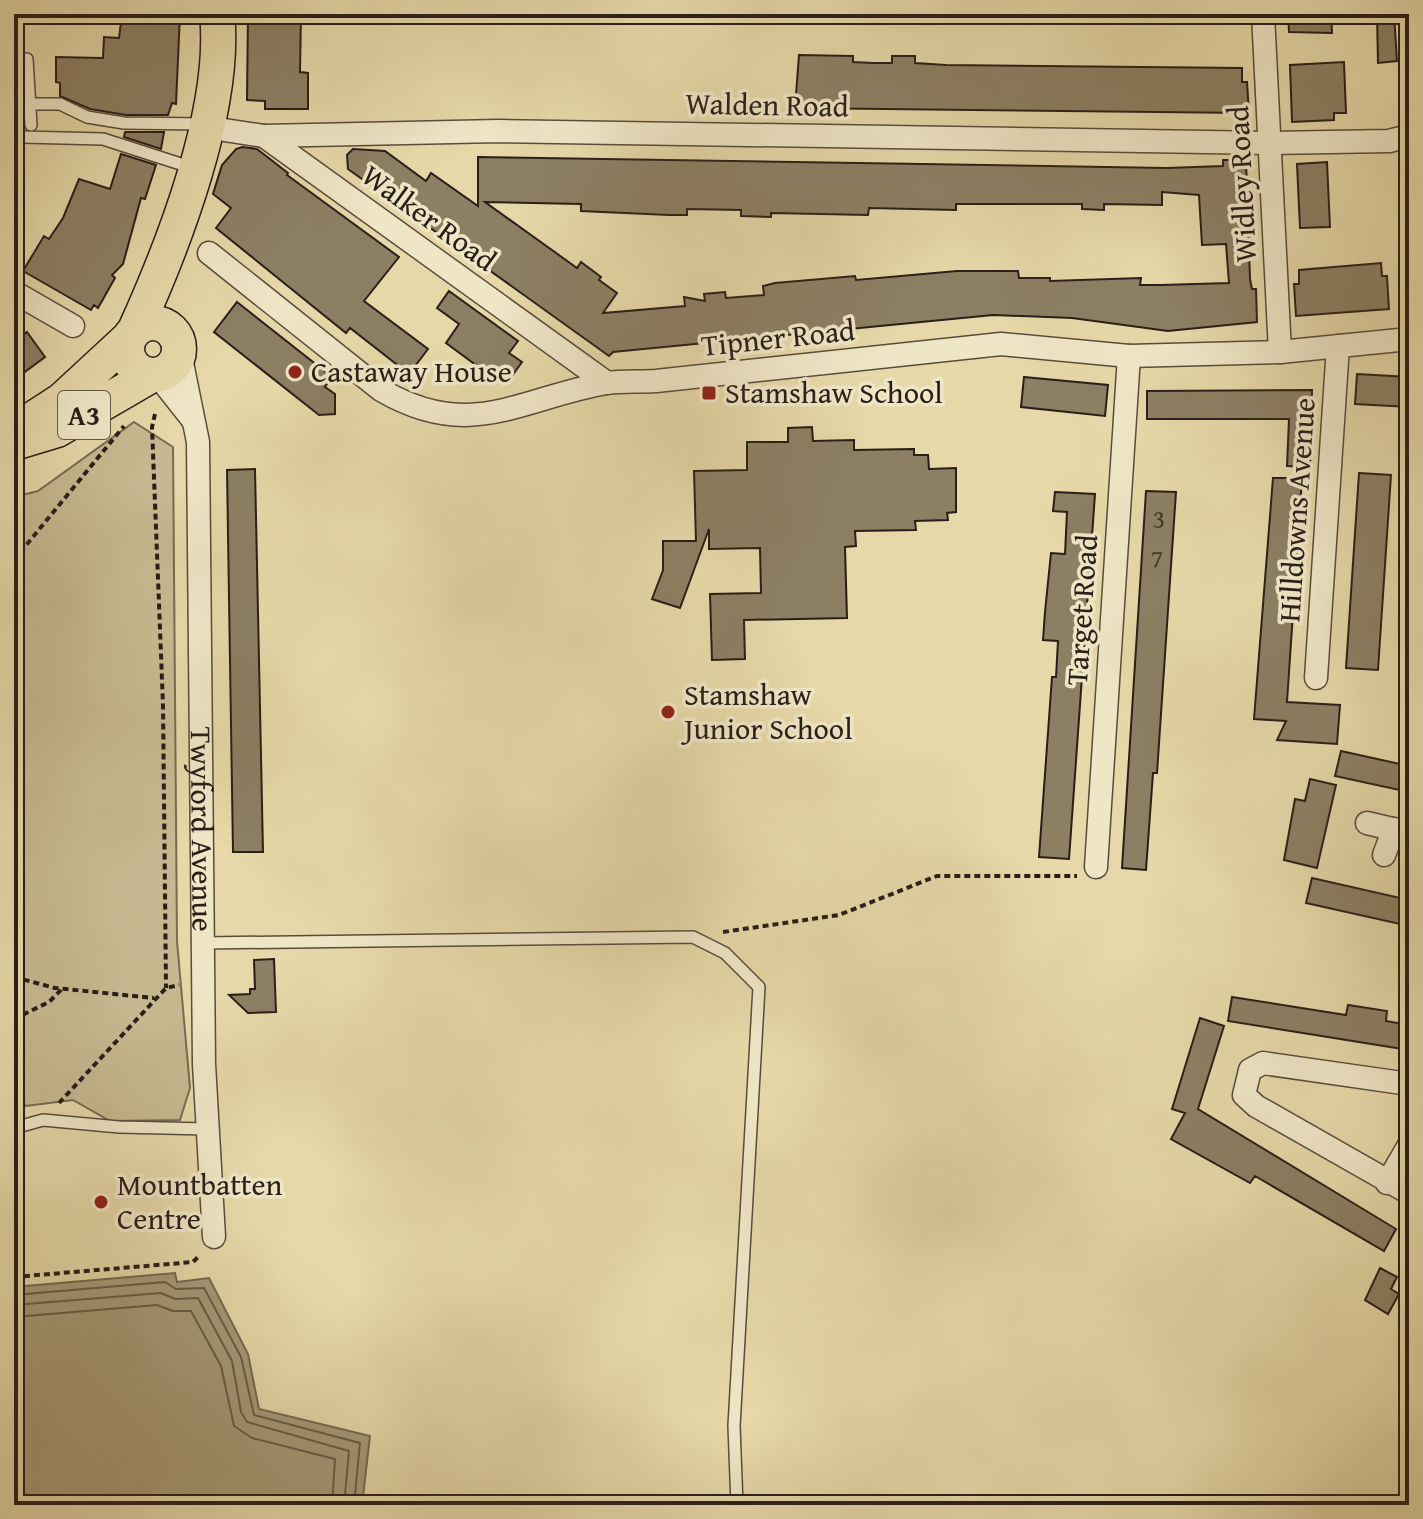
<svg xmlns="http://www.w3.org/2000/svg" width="1423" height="1519" font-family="'Gentium Book Plus',serif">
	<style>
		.green { fill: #c6b890; stroke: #786b54; stroke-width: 2 }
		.water { fill: #a69977; stroke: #746851; stroke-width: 2 }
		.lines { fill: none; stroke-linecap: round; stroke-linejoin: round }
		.shore { stroke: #685c48; stroke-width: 2 }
		.building { fill: #8c7f63; stroke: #2a1e19; stroke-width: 2; fill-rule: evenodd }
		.service-casing { stroke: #594c3d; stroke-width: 14 }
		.minor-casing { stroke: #594c3d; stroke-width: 25 }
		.primary-casing { stroke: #2a1e19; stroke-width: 37 }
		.path { stroke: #2a1e19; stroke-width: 4; stroke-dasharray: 6 4; stroke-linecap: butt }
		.service { stroke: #efe6c6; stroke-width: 11 }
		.minor { stroke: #efe6c6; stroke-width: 22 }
		.primary { stroke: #e6d8a8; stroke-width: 34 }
		.poi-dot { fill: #8f2418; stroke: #efe6c6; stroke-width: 3 }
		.labels { text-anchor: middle; stroke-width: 7; stroke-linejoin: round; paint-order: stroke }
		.number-label { font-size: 26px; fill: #42362c }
		.shield { fill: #efe6c6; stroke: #655a4d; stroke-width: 2 }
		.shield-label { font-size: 28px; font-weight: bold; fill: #2a1e19 }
		.street-label { font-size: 30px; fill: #2a1e19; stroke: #efe6c6 }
		.poi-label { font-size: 30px; fill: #2a1e19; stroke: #efe6c6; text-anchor: start }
	</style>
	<rect width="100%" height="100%" fill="#e6d8a8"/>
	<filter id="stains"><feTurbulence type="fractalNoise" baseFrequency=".0025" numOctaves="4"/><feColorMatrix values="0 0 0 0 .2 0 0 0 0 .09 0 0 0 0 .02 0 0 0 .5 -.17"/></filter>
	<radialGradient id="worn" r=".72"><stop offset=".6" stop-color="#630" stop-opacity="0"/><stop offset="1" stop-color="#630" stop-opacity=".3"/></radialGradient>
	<path class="green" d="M134,422L173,447L177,941L190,1088L180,1120L110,1121L73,1100L26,1106L14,1091V497L38,491Z"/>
	<path class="water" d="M175,1273L177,1282L209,1278L248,1354L259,1409L370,1436L362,1505H14V1287Z"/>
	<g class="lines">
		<path class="shore" d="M14,1295L165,1282L176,1289L204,1288L241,1357L254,1415L360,1443L354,1505
			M14,1305L161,1293L175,1299L198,1298L232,1361L241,1412L247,1422L349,1451L344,1505
			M14,1317L157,1305L173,1311H191L221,1366L234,1426L252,1438L335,1459L332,1505"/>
	</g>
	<path class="building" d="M122,14H180L176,104L172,103L168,115H126L90,109L60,96V83L56,82V57L103,58L104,37L119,38Z
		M248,14H301L300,72L308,73V109H265V101L247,100Z
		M1288,14H1331L1332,33L1289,32Z
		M1377,14H1394L1397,61L1378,63Z
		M799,55L853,56V62L873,63H892V56H915V63L946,65L1242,68V82H1247L1249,113L795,108Z
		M1344,62L1346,113H1334V120L1292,122L1290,65Z
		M125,132H164L161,149L124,137Z
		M242,147L257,149L288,173L287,175L399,257L364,301L428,349L409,374L350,328L346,333L216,228L231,208L213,194L222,165L236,149Z
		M353,149L385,151L426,181L431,173L478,206V157L1167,168L1223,166V160H1246L1250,279L1252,289H1256L1257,322L1168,331L1072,318L993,315L613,352L609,356L348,169L347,155ZM1162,192L1199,195L1202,245L1226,244L1229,283L1161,285H1140L1141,278L1050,281V278H1019L1018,271H957L856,280L855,276L775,283L763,286L764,295L726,298L725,292L704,294L705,301L684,297L685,306L603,313L617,293L599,280L601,277L581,262L577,268L485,202L581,204V211L669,215H687V209L741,210V216L771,217V213L868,215L869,208L956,210V204H1082V209L1104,210V204L1162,205Z
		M121,154L156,165L145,199L141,198L123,264L112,275L115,278L98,308L94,305L91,310L23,271L44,236L49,239L63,218L79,179L110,189Z
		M1327,162L1330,227L1300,228L1297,164Z
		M1381,263L1382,276H1387L1389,309L1296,316L1294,284H1299V270Z
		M449,291L518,341L509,353L522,362L510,379L502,374L499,378L482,365L480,368L446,343L459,324L437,308Z
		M237,302L332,377L325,387L335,394V414L319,415L214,332Z
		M27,332L45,357L14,380V341Z
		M1357,374L1409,377V407L1355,404Z
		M1024,377L1108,385L1105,416L1021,407Z
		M1312,390L1310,467L1287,466L1289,419H1147V391Z
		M812,427L813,441L854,440V450L914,449V455H928L929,469L956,468V512L947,513L948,520L915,521L916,530L855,531L856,546L845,547L847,618L744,620L745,659L712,660L710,594L761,593L760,548L709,549V529L680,608L652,599L663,570V541H696L694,471L747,470V442H788V428Z
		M255,469L263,852H233L227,470Z
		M1359,473L1391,475L1378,670L1346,668Z
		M1273,478H1302L1287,702L1340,705L1337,744L1277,740L1286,721L1254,719Z
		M1146,491L1176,492L1157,773H1153L1146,870L1122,868Z
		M1055,492L1095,494L1069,859L1039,857L1052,677H1056L1058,641L1043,640L1045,612L1051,553L1065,554L1067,512L1053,511Z
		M1341,751L1409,766V792L1335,776Z
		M1310,779L1336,785L1317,868L1284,860L1295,799L1305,801Z
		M1312,878L1409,900V926L1306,903Z
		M274,959L276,1012L248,1013L229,995L250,994V989H255L254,960Z
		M1232,997L1346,1015L1348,1005L1387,1011L1386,1021L1409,1025V1050L1228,1021Z
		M1200,1018L1224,1026L1198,1109L1396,1229L1384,1251L1255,1176L1250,1183L1171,1139L1185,1113L1172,1109Z
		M1380,1268L1397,1277L1391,1289L1399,1294L1388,1314L1365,1300Z"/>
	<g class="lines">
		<g class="service-casing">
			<path id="service" d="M27,59L31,125
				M29,104H60L87,117L124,123L205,124
				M22,137L103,139L193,168
				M203,943L693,937L725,953L759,987L734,1426L737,1505
				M14,1128L43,1120L119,1127L208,1129"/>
		</g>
		<g class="minor-casing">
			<g id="minor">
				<path d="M1263,14L1280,352"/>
				<path d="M205,127L264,136L607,383"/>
				<path d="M264,136L499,131L1269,143L1389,141L1409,136"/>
				<path d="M209,253L381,390C470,442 518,399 606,383C622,381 640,382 656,381L1001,344L1129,356L1280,352L1409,339"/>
				<path d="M14,292L73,326"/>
				<path id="s1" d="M180,353L198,442L204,1064L214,1237"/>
				<path d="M158,376L192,419"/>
				<path d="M1316,678L1338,346"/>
				<path d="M1367,823L1409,833"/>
				<path d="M1384,855L1394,829"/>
				<path d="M1096,867L1129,356"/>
				<path d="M1409,1084L1263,1063L1250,1070L1244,1095L1256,1106L1409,1193"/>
				<path d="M1387,1183L1409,1145"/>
			</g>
		</g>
		<g class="primary-casing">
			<path id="primary" d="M127 349a26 26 0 1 1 52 0a26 26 0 1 1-52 0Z
				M135,330C174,244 227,108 217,14
				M25,424L62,400L129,338
				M14,443L57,430L150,376"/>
		</g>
		<path class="path" d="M155,414L152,427L163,705L166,988
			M14,560L124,426
			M723,932L839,915L937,876H1077
			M14,977L55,988L154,998
			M14,1019L49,1002L62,989
			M59,1103L166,988L179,985
			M14,1277L193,1262L200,1255"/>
		<use href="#service" class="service"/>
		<use href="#minor" class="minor"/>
		<use href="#primary" class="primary"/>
	</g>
	<g class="poi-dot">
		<circle cx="295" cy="372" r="8"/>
		<rect x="701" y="385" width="16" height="16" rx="4"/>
		<circle cx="668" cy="712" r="8"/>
		<circle cx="101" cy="1202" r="8"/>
	</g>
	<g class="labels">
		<g class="number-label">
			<text x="1159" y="528">3</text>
			<text x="1157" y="567">7</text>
		</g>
		<rect class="shield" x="58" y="391" width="52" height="48" rx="6"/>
		<g class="shield-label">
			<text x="84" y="425">A3</text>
		</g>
		<g class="street-label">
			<text transform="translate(767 105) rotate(1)" y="10">Walden Road</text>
			<text transform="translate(1242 184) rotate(-93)" y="10">Widley Road</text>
			<text transform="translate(429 218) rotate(36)" y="10">Walker Road</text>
			<text transform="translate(778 338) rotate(-6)" y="10">Tipner Road</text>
			<text transform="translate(1297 510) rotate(-86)" y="10">Hilldowns Avenue</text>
			<text transform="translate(1082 610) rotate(-86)" y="10">Target Road</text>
			<text dy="10" stroke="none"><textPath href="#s1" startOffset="478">Twyford Avenue</textPath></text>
		</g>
		<g class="poi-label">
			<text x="311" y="382">Castaway House</text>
			<text x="725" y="403">Stamshaw School</text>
			<text x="684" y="705">Stamshaw<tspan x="684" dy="34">Junior School</tspan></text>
			<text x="117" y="1195">Mountbatten<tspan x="117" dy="34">Centre</tspan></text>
		</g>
	</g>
	<rect width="1423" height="1519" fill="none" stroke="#e6d8a8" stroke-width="48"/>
	<rect x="16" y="16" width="1391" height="1487" fill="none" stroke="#2a1e19" stroke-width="4"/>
	<rect x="24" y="24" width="1375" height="1471" fill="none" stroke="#2a1e19" stroke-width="2"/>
	<rect width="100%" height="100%" filter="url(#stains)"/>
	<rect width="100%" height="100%" fill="url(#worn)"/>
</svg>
